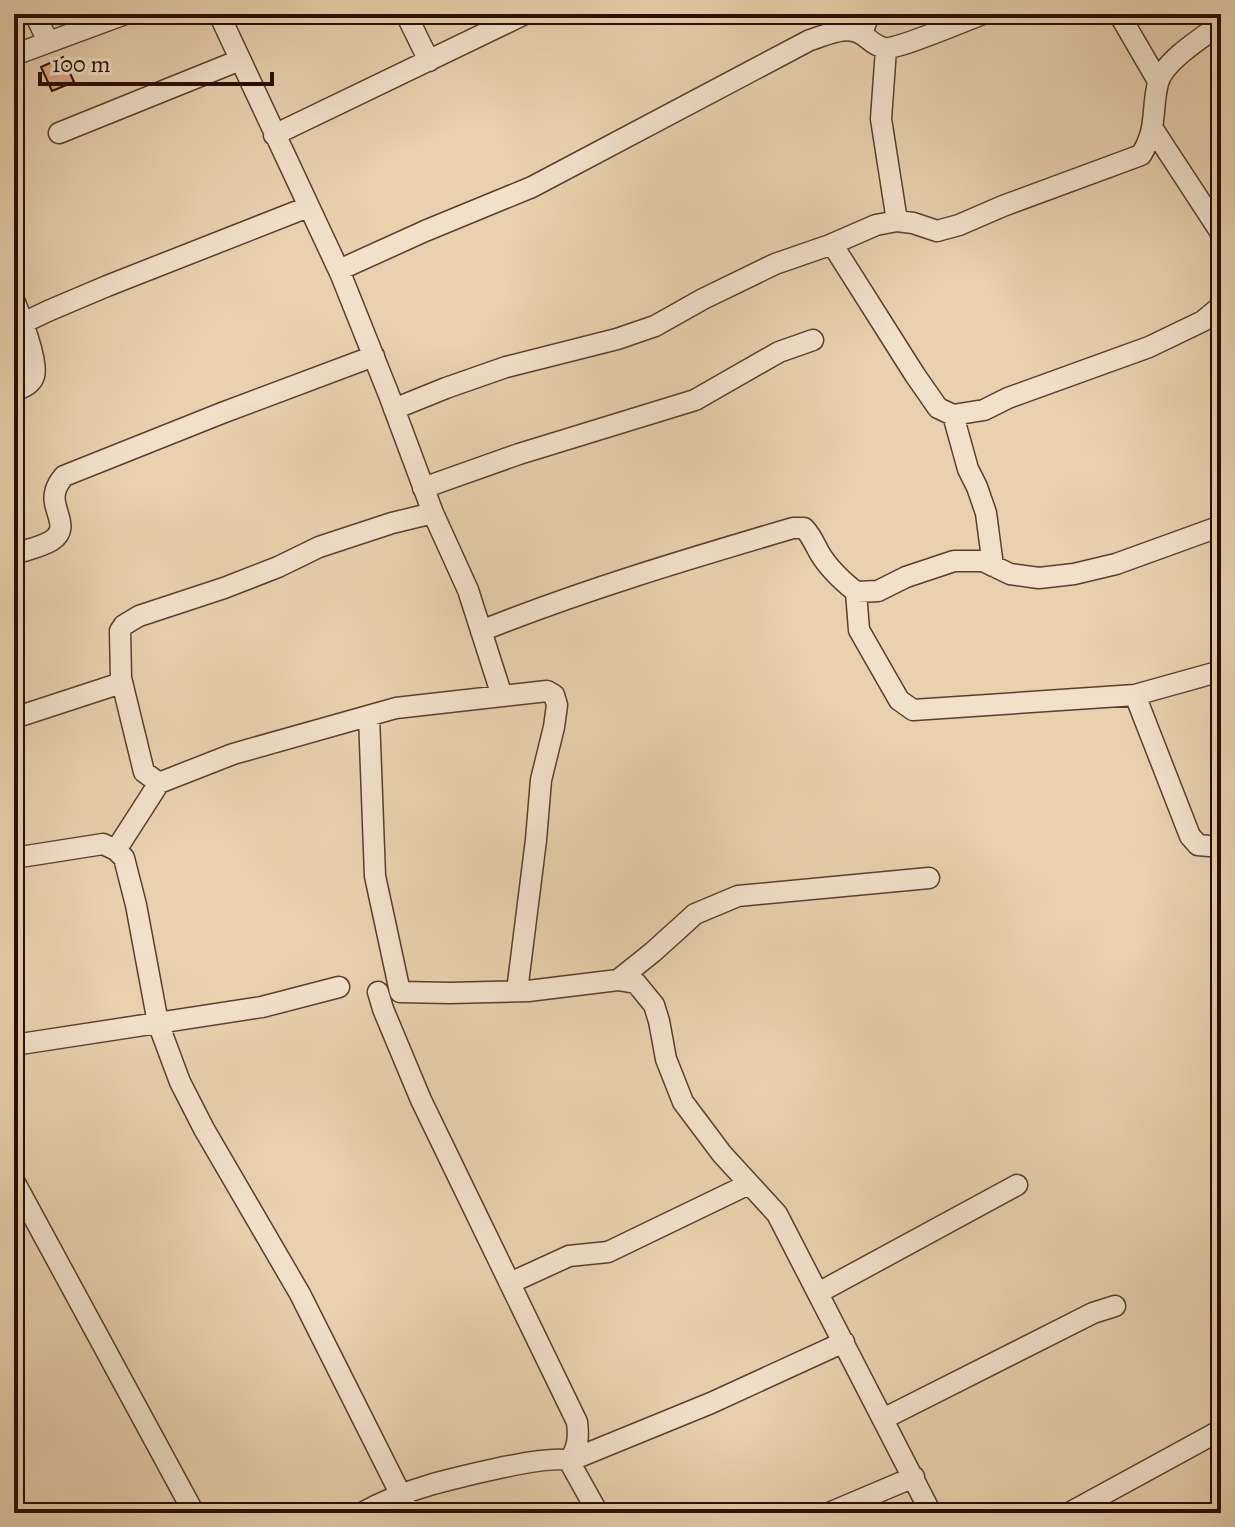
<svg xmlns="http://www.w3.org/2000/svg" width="1235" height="1527" font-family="Alegreya,serif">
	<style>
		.building { fill: #e3aa8a; stroke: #2a0d00; stroke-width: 2 }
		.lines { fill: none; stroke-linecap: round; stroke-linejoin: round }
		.minor-casing { stroke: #5a3e2c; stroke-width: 23 }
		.minor { stroke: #f1e1cb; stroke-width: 20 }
	</style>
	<rect width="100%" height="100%" fill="#e9d1af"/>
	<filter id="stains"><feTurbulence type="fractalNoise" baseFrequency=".0025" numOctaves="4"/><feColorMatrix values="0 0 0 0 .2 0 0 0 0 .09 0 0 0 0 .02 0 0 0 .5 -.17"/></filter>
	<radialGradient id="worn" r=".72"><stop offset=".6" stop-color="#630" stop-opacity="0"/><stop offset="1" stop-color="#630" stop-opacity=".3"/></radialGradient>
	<path class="building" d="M63,57L74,82L52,91L41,67Z"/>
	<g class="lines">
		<g class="minor-casing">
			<path id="minor" d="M35,14L48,42
				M219,14L341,275L389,395L433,513L468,590L502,696
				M406,14L429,61
				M1119,14L1158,81
				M862,34L869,14
				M886,49L881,119L897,221
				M14,55L125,14
				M1153,129L1221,233
				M59,133L240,60
				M274,135L525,14
				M830,245L876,225L897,221L913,223L937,231L959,225L1003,206L1141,155C1158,128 1151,111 1158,83C1164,61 1203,37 1221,24
				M339,270L425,231L532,187L810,40C827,35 847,24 863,35C870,40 875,46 884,48C897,50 966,20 983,14
				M14,300C20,314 39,363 34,376C31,385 22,388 14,391
				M23,323L48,311L107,286L308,207
				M394,409L446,388L506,367L617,339L655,326L703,299L775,264L830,245L834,247L915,375L938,408L953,415L984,410L1008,398L1149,347L1203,321L1221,306
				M953,415L968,469L977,487L986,513L993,566
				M423,488L519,454L695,400L779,352L813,340
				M14,554C26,550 41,547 51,541C72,528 51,510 55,493C56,486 60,481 64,476L222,413L374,356
				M856,592L859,630L899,700L913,710L1135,695L1221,671
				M481,631C583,590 688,559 793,528H804C811,535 814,543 819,552C828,568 841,580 856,592L878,591L906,577L954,561H983L1010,574L1039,578L1074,574L1116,564L1221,526
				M121,678L144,772L159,783
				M1135,695L1190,836L1198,845L1221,847
				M369,716L375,876L400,992L450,993L528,991L618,980L636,983L654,1005L659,1021L666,1059L683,1102L722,1154L777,1214L931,1513
				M14,718L118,684L121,678L120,631L124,625L139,616L224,588L278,567L319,547L392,523L433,513
				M116,850L159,783L233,754L396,708L547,691L554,695L557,705L554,727L541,780L536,840L517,991
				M14,858L103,844L116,850L124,858L136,905L158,1023L180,1082L204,1129L300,1294L410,1513
				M618,980L653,952L695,914L738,896L929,878
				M378,992L383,1009L421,1100L577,1422C579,1438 578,1447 569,1461
				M14,1045L262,1007L339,987
				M14,1181L194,1513
				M510,1283L569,1256L608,1252L749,1184
				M818,1293L1017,1185
				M883,1419L1093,1313L1115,1306
				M569,1461L711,1403L844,1342
				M362,1513C383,1501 409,1491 433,1484C456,1478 551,1453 569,1461L598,1513
				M829,1513L914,1477
				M1069,1513L1221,1430"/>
		</g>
		<use href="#minor" class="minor"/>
	</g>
	<rect width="1235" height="1527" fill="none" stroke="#e9d1af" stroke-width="48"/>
	<rect x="16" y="16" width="1203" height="1495" fill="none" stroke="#2a0d00" stroke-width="4"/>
	<rect x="24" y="24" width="1187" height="1479" fill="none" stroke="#2a0d00" stroke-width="2"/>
	<path d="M40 72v12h232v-12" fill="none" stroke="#2a0d00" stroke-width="4"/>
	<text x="52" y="72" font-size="24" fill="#2a0d00" stroke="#f1e1cb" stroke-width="6" paint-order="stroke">100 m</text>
	<rect width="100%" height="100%" filter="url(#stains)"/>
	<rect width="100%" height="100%" fill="url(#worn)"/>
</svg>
